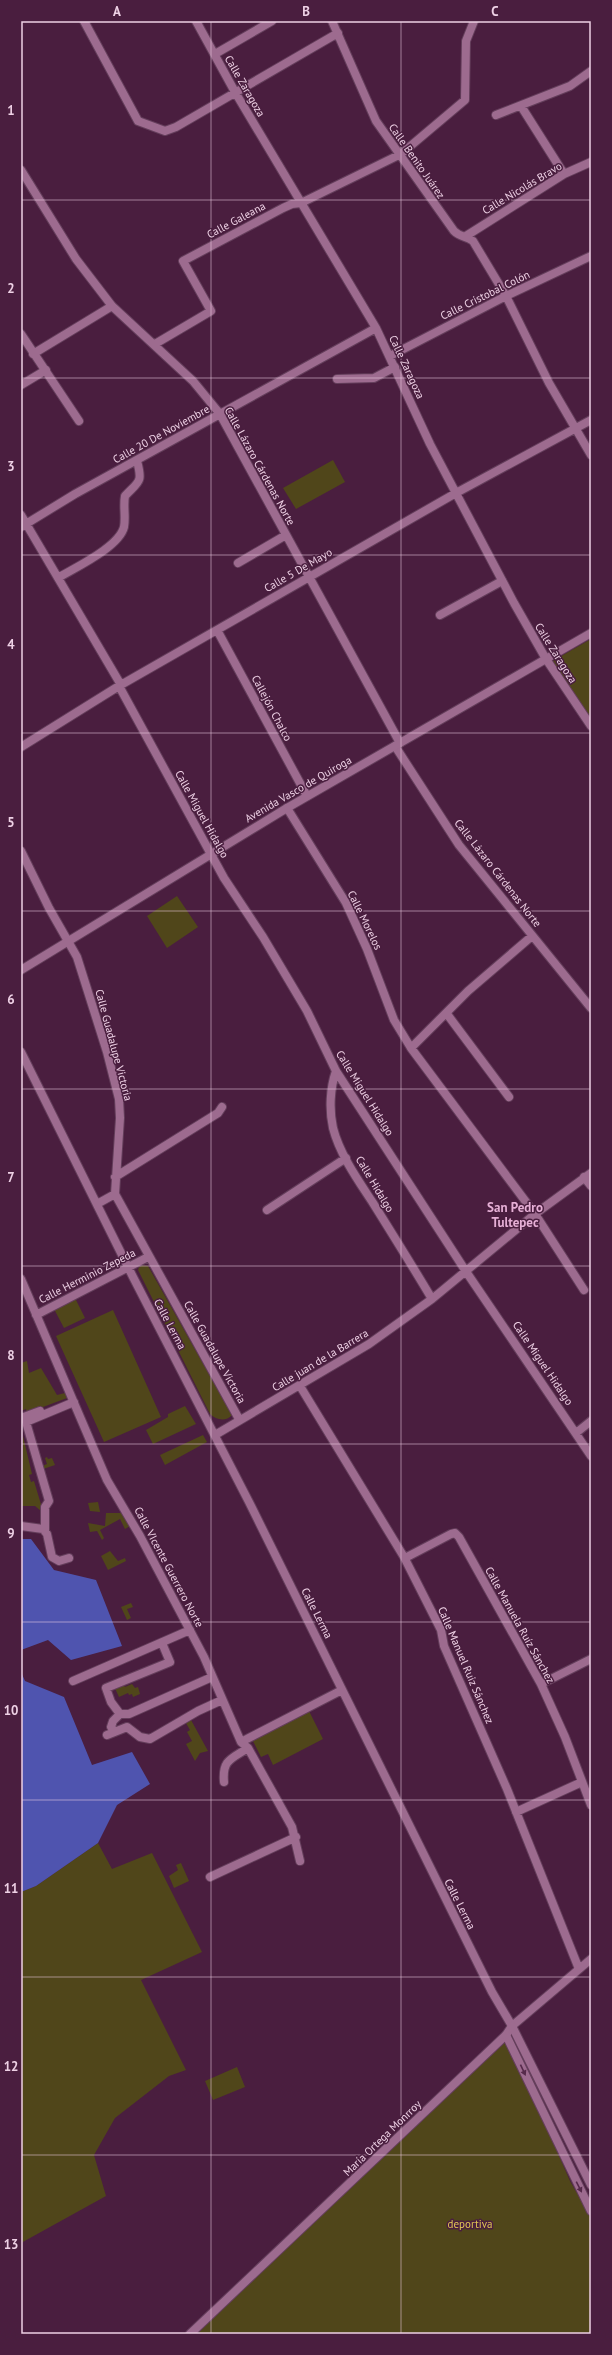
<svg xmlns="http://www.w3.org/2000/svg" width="612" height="2355" font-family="'PT Sans',sans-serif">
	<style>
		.green { fill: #50461a }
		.water { fill: #4f54af }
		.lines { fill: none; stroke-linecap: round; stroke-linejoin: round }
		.minor-casing { stroke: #643e5b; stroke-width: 10 }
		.tertiary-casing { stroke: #643e5b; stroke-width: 10 }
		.minor { stroke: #9d6b8f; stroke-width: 8 }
		.tertiary { stroke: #9d6b8f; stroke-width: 8 }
		.oneway { fill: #562a4b }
		.grid { fill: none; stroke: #eed1e5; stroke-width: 1; stroke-opacity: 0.55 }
		.labels { text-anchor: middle; stroke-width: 3; stroke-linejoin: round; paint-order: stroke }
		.street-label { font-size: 11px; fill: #eed1e5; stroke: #4a1e3f }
		.park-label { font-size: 11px; fill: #e1c852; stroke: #4a1e3f }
		.quarter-label { font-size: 13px; font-weight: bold; fill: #e6afd6; stroke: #4a1e3f }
		.neatline { fill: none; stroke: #eed1e5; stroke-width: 1.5 }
		.grid-label { font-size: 13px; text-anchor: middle; font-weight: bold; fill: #eed1e5 }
	</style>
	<rect width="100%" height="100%" fill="#4a1e3f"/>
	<path class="green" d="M333,460L345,482L296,509L283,488Z
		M591,639V719L551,662Z
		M177,896L198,927L167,948L147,916Z
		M140,1265L148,1266L232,1415C226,1422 216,1420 210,1414L138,1270Z
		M75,1298L85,1318L64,1328L54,1309Z
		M113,1310L161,1417L104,1442L56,1336Z
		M27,1361L29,1373L41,1368L57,1395L65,1393L67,1398L27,1413L26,1409L21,1411V1363Z
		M185,1406L196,1424L153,1444L146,1430L168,1417V1414Z
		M203,1435L207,1442L165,1465L160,1455Z
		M23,1436L32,1474L29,1475L31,1482L34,1481L43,1511L42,1520L41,1511L35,1506H21Z
		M47,1457L48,1459L52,1458L55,1465L43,1469L42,1466L47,1464L45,1458Z
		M98,1502L100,1512L90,1511L88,1503Z
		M106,1513H124L130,1526L125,1529L120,1519L100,1530L104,1538L102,1540L97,1531L90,1532L88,1523L105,1526Z
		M110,1551L118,1561L125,1558L126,1561L108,1570L101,1556Z
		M131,1603L133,1607L127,1609L131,1618L127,1620L121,1607Z
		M123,1682L125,1687L132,1684L135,1688L138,1687L140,1694L133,1697L132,1694L129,1695L128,1693L119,1697L114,1686Z
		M309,1711L323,1739L273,1765L268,1754L261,1757L253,1741Z
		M191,1720L208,1751L200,1753L195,1761L186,1744L192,1741L187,1732L190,1730L186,1723Z
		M98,1843L112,1869L152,1853L202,1952L141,1980L186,2070L169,2076L115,2118L94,2155L106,2196L21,2243V1892L36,1886Z
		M181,1863L189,1881L174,1888L169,1876L178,1870L176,1865Z
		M508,2038L570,2181L591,2217V2334H195Z
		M237,2067L245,2087L213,2100L205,2081Z"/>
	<path class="water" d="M21,1539H31L54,1570L96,1580L122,1646L71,1660L48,1640L21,1650Z
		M21,1672L25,1681L64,1697L92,1765L132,1752L150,1784L117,1805L98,1843L36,1886L21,1892Z"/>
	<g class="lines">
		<g class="minor-casing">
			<path id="minor" d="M84,21L138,121L165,131L176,127L338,33
				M196,21L235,92L376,328L430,444L514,603L546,659L591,726
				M332,21L376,121L454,231C460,237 466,236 473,241L506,296L549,383L591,455
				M215,54L272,21
				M521,106L564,174
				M496,115L570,86L591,71
				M21,170L76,259L112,306L193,381L220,414L400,743
				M466,236L564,174L591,162
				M21,334L79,421
				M155,344L211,311L183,261L283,208L292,204L301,203L401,154L465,100L466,41L474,21
				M33,354L112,306
				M390,356L506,296L591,256
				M337,379L374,378L395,367
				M21,385L46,370
				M21,515L121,685
				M21,527L75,494L376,328
				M238,563L286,535
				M58,578C76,567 119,547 124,527C126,517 123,506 125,496C139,481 143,483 137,461
				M217,630L307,796
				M119,686L224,878L263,937L307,1011L336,1071L465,1270L591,1456
				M395,746L459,845L591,1008
				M21,747L119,686L456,493L591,420
				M287,808L346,903L367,949L394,1020L411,1048L535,1214L584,1290
				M21,851L49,908L77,957L107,1052L119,1099L120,1118L115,1194L239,1419
				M447,1014L509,1097
				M411,1048L468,991L532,936
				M21,1052L133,1277L249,1502L492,1992L512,2026
				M336,1071C330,1088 329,1110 333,1128C340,1155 358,1180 373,1203C393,1235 413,1267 432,1299
				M115,1177L218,1113L222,1107
				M584,1177L591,1186
				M97,1204L115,1194
				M267,1210L346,1158
				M21,1279L107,1480L140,1536L204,1657L241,1742L248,1748L292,1827L300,1861
				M36,1315L148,1257
				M300,1386L404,1557L441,1630L444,1646L507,1789L579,1969
				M21,1418L40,1411
				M576,1433L591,1421
				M215,1435L369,1344L432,1299L535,1214L591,1173
				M21,1526L43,1529L47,1534L52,1557L59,1561L69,1558
				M45,1531V1507L49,1501L26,1422L74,1402
				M405,1558L451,1534L455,1533L459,1537L541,1684L565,1737L591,1805
				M162,1643L170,1662L106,1688L111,1702L120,1714H129L212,1677
				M73,1681L190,1630
				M541,1684L591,1659
				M115,1732L111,1727L113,1721L120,1714
				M107,1735L127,1727L140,1737L150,1739L198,1711L222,1700
				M241,1742L342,1690
				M224,1782C222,1760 231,1759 248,1748
				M516,1812L582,1782
				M210,1877L296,1837
				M190,2334L506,2035L512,2026L591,1959"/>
		</g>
		<g class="tertiary-casing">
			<path id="tertiary" d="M440,615L502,581
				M21,970L287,808L591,633
				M512,2026L591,2185
				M506,2035L591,2211"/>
		</g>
		<use href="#minor" class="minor"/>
		<use href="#tertiary" class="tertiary"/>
	</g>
	<defs><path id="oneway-solid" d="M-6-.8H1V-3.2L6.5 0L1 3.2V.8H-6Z"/></defs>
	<g class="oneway">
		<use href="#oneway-solid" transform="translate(523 2070) rotate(65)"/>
		<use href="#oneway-solid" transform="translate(579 2187) rotate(63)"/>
	</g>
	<path class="grid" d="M211,21V2334M401,21V2334M21,200H591M21,378H591M21,555H591M21,733H591M21,911H591M21,1089H591M21,1266H591M21,1444H591M21,1622H591M21,1800H591M21,1977H591M21,2155H591"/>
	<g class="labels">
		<g class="street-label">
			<text transform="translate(245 86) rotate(60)" y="4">Calle Zaragoza</text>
			<text transform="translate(417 161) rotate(55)" y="4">Calle Benito Juárez</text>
			<text transform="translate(522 188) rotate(-31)" y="4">Calle Nicolás Bravo</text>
			<text transform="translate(236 220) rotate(-28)" y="4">Calle Galeana</text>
			<text transform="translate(485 295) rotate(-26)" y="4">Calle Cristobal Colón</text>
			<text transform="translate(407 367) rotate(65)" y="4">Calle Zaragoza</text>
			<text transform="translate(161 434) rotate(-29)" y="4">Calle 20 De Noviembre</text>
			<text transform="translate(260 466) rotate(61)" y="4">Calle Lázaro Cárdenas Norte</text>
			<text transform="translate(298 570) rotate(-30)" y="4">Calle 5 De Mayo</text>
			<text transform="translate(556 653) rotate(58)" y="4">Calle Zaragoza</text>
			<text transform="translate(272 708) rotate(62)" y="4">Callejón Chalco</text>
			<text transform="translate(298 789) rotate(-30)" y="4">Avenida Vasco de Quiroga</text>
			<text transform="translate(202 814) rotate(61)" y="4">Calle Miguel Hidalgo</text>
			<text transform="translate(498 873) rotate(52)" y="4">Calle Lázaro Cárdenas Norte</text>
			<text transform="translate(365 920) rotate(64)" y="4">Calle Morelos</text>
			<text transform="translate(114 1045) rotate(75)" y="4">Calle Guadalupe Victoria</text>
			<text transform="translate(365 1093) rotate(58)" y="4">Calle Miguel Hidalgo</text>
			<text transform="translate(375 1184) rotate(59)" y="4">Calle Hidalgo</text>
			<text transform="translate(87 1276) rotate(-27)" y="4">Calle Herminio Zepeda</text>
			<text transform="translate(170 1324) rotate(62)" y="4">Calle Lerma</text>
			<text transform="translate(215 1352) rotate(61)" y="4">Calle Guadalupe Victoria</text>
			<text transform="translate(320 1360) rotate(-31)" y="4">Calle juan de la Barrera</text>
			<text transform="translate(543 1363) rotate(56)" y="4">Calle Miguel Hidalgo</text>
			<text transform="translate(169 1567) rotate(62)" y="4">Calle VIcente Guerrero Norte</text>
			<text transform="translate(317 1613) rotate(63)" y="4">Calle Lerma</text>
			<text transform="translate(520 1625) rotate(61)" y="4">Calle Manuela Ruíz Sánchez</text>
			<text transform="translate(466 1665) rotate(67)" y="4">Calle Manuel Ruiz Sánchez</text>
			<text transform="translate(460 1904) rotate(63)" y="4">Calle Lerma</text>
			<text transform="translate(382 2138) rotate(-44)" y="4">María Ortega Monrroy</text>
		</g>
		<g class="park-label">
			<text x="470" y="2228">deportiva</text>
		</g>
		<g class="quarter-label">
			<text x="515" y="1212">San Pedro<tspan x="515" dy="15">Tultepec</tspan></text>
		</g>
	</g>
	<rect width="612" height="2355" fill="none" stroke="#4a1e3f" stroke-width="44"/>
	<rect x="22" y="22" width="568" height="2311" class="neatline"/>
	<g class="grid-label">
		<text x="117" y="16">A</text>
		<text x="306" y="16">B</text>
		<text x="495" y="16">C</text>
		<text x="11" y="115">1</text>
		<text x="11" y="293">2</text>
		<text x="11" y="471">3</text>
		<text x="11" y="649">4</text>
		<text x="11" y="827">5</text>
		<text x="11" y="1004">6</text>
		<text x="11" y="1182">7</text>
		<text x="11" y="1360">8</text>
		<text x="11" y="1538">9</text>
		<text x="11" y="1715">10</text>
		<text x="11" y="1893">11</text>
		<text x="11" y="2071">12</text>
		<text x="11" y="2249">13</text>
	</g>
</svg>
